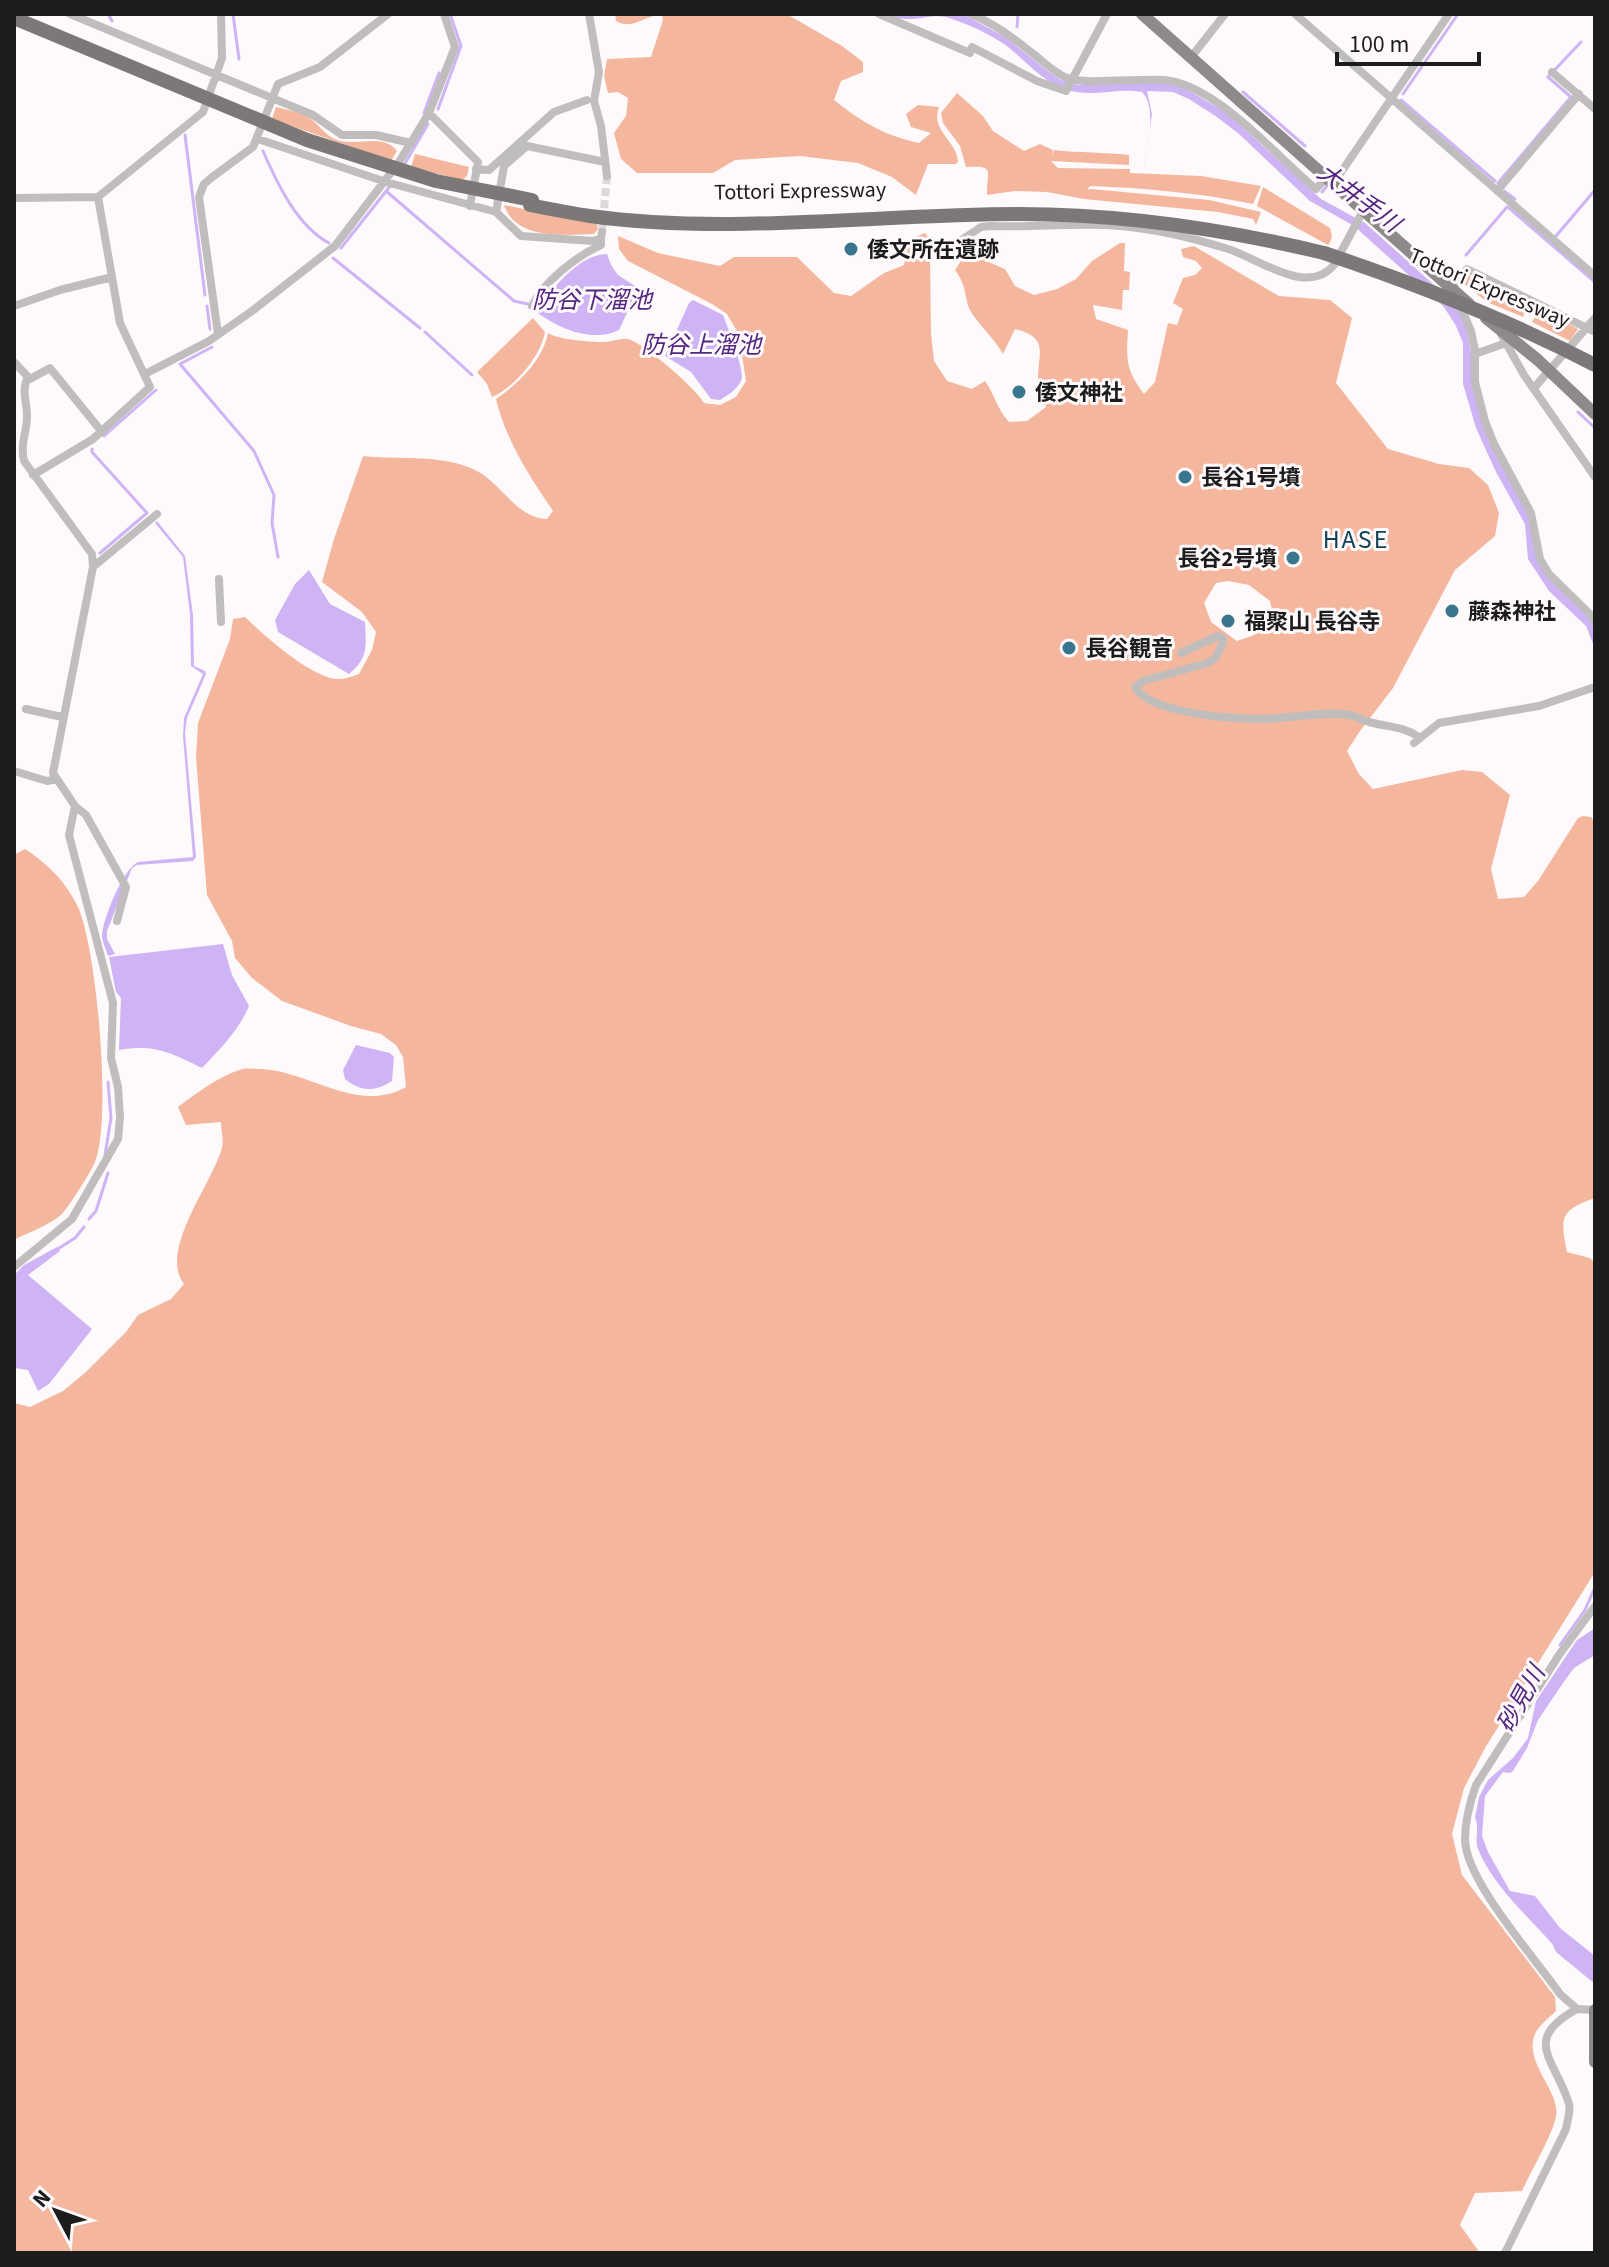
<svg xmlns="http://www.w3.org/2000/svg" width="1609" height="2267" font-family="'Source Sans 3','Noto Sans JP',sans-serif">
	<style>
		.green { fill: #f4b79d; fill-rule: evenodd }
		.water { fill: #ceb4f4 }
		.lines { fill: none; stroke-linecap: round; stroke-linejoin: round }
		.stream { stroke: #ceb4f4; stroke-width: 3 }
		.street-tunnel { stroke: #dcd8da; stroke-width: 8; stroke-dasharray: 8 4; stroke-linecap: butt }
		.street { stroke: #c0bdbd; stroke-width: 8 }
		.primary { stroke: #8e8a8a; stroke-width: 12 }
		.highway { stroke: #7d7878; stroke-width: 14 }
		.highway-bridge { stroke: #7d7878; stroke-width: 14 }
		.poi-dot { fill: #39758c; stroke: #fef9fb; stroke-width: 3 }
		.labels { text-anchor: middle; stroke-width: 6; stroke-linejoin: round; paint-order: stroke }
		.street-label { font-size: 22px; fill: #1d1c1c; stroke: #fef9fb }
		.poi-label { font-size: 22px; font-weight: bold; fill: #1d1c1c; stroke: #fef9fb; text-anchor: start }
		.water-label { font-size: 24px; font-style: italic; fill: #532681; stroke: #fef9fb }
		.quarter-label { font-size: 26px; letter-spacing: 2px; fill: #0f4254; stroke: #fef9fb }
	</style>
	<rect width="100%" height="100%" fill="#fef9fb"/>
	<path class="green" d="M615,14H783L790,16L842,46L863,62V72L841,81L834,100C862,122 883,135 919,143L931,133L911,127L906,114L918,105L939,107C930,131 957,140 958,162L956,164H928L916,195L892,177L858,163L800,156L735,160L713,173H637L621,159L614,133L626,116L628,98L618,92L608,93L604,76L607,59L651,57L663,20L662,15C645,14 634,31 616,21Z
		M957,93L983,116L993,131L1024,151L1040,144L1053,150L1052,157L1054,150C1080,153 1104,152 1129,155V165L1051,161L1058,168L1130,169V173L1201,176L1261,186L1253,204C1200,193 1145,188 1090,186L1087,190L1091,189L1209,200L1261,212L1256,225L1253,219L1218,212L1084,199L1047,192L1015,191L987,195C986,171 997,165 966,167L960,146L943,123L941,113Z
		M276,107C285,109 298,112 307,116C318,123 324,135 337,140C357,147 383,132 397,151L391,161L272,119Z
		M415,154L469,167L467,176L462,180L411,167Z
		M1263,187L1330,228C1332,234 1333,240 1328,245L1257,206Z
		M504,205L597,224L598,229L594,234C563,235 516,240 504,205Z
		M925,233L932,242L930,256L931,333L934,361L947,381L972,389L985,381C995,395 997,409 1009,422L1027,421L1046,407C1044,399 1039,390 1038,381C1037,354 1051,338 1015,329L1003,354C994,338 981,327 971,312C964,300 968,287 955,270L964,256L979,252L986,261L1005,269L1015,286L1034,295L1057,289L1076,279L1092,261L1120,243H1125L1124,271L1130,272L1129,290H1123L1122,310L1093,305L1096,319L1128,330C1126,360 1126,370 1144,394L1155,382L1168,323L1177,325L1183,309L1173,303L1183,278L1195,275L1202,268L1196,261L1183,257L1181,249L1194,246L1279,296L1330,300L1352,318L1336,383L1388,449L1439,464L1469,468L1488,485L1499,513L1495,536L1455,570L1393,688L1360,731L1347,751L1359,774L1373,789L1462,770L1482,772L1510,795L1491,869L1498,899L1524,897L1538,881L1578,818L1583,816L1591,817L1595,823V1198C1560,1210 1560,1217 1567,1252L1590,1258L1595,1263V1572L1485,1748L1464,1788L1452,1834L1462,1875L1555,1997L1556,2011C1550,2017 1538,2026 1535,2034C1523,2063 1561,2091 1556,2117C1551,2138 1531,2171 1522,2191L1475,2193L1460,2225L1480,2253H14V1403L30,1407L63,1391L86,1372L126,1332L138,1315L171,1299L184,1284C158,1251 212,1184 222,1148C224,1140 221,1130 221,1122L186,1125L178,1107C197,1093 220,1075 243,1069C249,1068 256,1069 262,1069C311,1072 358,1114 406,1087L403,1057L396,1045L381,1034L351,1026L282,1001L252,978L235,958L232,941L207,895L196,757L198,723L230,639L233,619L245,617C264,635 313,680 340,679C346,679 353,676 359,674L372,650L376,632L362,612L322,582L334,539L363,456C399,460 439,454 473,469C501,481 515,518 547,519L553,511C529,475 506,441 496,399C518,384 543,360 548,333C560,340 590,342 604,342C612,342 620,338 628,339C642,342 696,388 704,403L720,405L736,397L746,381L739,335L727,314L712,304L628,261L619,249L618,236L658,253L720,266L734,257H797L834,293L851,296L884,273L904,265L906,253L913,238ZM1228,581L1249,585L1270,601L1273,614L1254,635L1237,641L1211,622L1204,603L1216,583Z
		M1468,275L1528,303L1523,317L1487,302L1463,283Z
		M1542,309L1578,329L1570,341L1532,322L1538,310Z
		M533,318L545,332C541,356 514,388 492,397L487,384L477,372Z
		M25,849C48,864 66,882 78,907C97,949 112,1120 95,1162C92,1170 68,1208 62,1214C50,1225 29,1232 14,1240V855Z"/>
	<path class="water" d="M886,14H963L1005,37L1049,72L1061,80L1079,85L1165,83L1183,87L1227,113L1321,199L1365,223L1451,300L1461,311L1466,325L1472,357L1471,379L1483,426L1532,523L1538,562L1590,619L1595,631V649L1586,626L1549,591L1528,559L1525,524L1496,472L1476,428L1463,384V343L1456,326L1444,307L1354,226L1310,201L1239,134L1217,117L1189,99L1173,92L1147,91L1152,114L1144,167C1146,146 1158,108 1142,92C1118,87 1092,98 1068,90C1043,83 1027,62 1008,47C992,35 970,25 952,19C929,10 914,27 886,14Z
		M607,254L611,265L618,275L635,286L633,300L619,330C594,343 559,329 538,313V305C556,287 579,254 607,254Z
		M693,300L723,315C728,328 742,363 742,377C741,387 728,395 720,400L711,399L691,372L665,356L689,303Z
		M157,521L185,556L193,615L194,666L205,671L206,674L187,718L185,733L196,857L193,861L137,865L132,868L107,931V939L115,954L108,956C106,950 103,943 102,937C102,920 123,869 138,862L193,857L183,736L184,718L203,674L191,666L190,614L183,557L155,523Z
		M309,570L330,604L365,622C366,645 369,658 349,674L278,632L275,620L295,584Z
		M223,944L232,975L249,1006C239,1030 220,1049 202,1068C169,1052 155,1044 119,1050L121,998L116,992L109,957Z
		M356,1045L390,1053L394,1057L392,1081C375,1092 361,1092 345,1079L343,1070Z
		M57,1247L60,1251L28,1275L92,1329L49,1384L38,1391L28,1370L14,1368V1275L24,1265Z
		M1595,1628V1655L1574,1668L1563,1683L1538,1720L1527,1748L1513,1771L1510,1773L1503,1772L1485,1796L1482,1836L1488,1852L1510,1891L1535,1896L1560,1928L1595,1956V1984L1556,1952L1553,1945C1527,1915 1493,1886 1478,1849C1474,1839 1480,1828 1475,1818L1479,1797L1488,1780L1513,1758L1528,1738L1536,1701L1577,1640Z"/>
	<g class="lines">
		<path class="stream" d="M108,14L112,21
			M233,14L239,59
			M1017,27L1018,14
			M1243,92L1305,146
			M1403,94L1458,14
			M1401,100L1495,181
			M438,109L461,46L450,14
			M424,113L439,73
			M185,135L205,295
			M263,151C277,183 297,226 329,243
			M404,165L428,124
			M1498,183L1571,97L1548,77L1581,42
			M386,191L514,301L528,304
			M1504,191L1515,199
			M1322,192L1327,186
			M1509,208L1595,282
			M1556,236L1595,190
			M341,248L391,185
			M1466,255L1507,207
			M333,258L420,328
			M207,306L210,329
			M425,332L472,375
			M212,347L180,364L254,451L274,495L272,523L278,557
			M1578,412L1595,428
			M104,436L156,390
			M92,449V452L147,513L100,553
			M105,1155L111,1118L108,1082
			M89,1219L96,1211L108,1173
			M56,1250L75,1238L84,1227
			M1560,1645L1585,1610L1595,1587"/>
		<path class="street-tunnel" d="M602,232L607,176"/>
		<path class="street" d="M70,14L313,115L342,135H376L411,143
			M589,14L599,72L594,101L601,126L607,176
			M879,14L970,53L972,47L1037,81L1066,91L1107,14
			M971,14C993,23 1014,38 1032,53C1044,62 1053,72 1067,78C1084,85 1142,78 1164,80C1216,84 1277,157 1316,189L1326,178
			M1295,14L1595,276
			M1192,56L1225,14
			M1552,72L1595,109
			M429,113L478,162L470,206
			M258,139L386,182L496,212L521,236L593,241L601,238L602,232
			M476,169L489,170L554,112L587,100
			M1333,184L1449,14
			M1497,191L1579,94
			M14,198L98,197L203,112L222,58L221,14
			M496,212L504,166L527,146L605,162
			M945,251L981,227L990,226C1033,228 1077,222 1120,226C1156,229 1193,238 1228,249C1260,259 1307,297 1334,265L1363,211
			M1451,289L1467,269L1595,332
			M1460,305L1471,331L1475,350V382L1485,421L1494,444L1531,513L1540,559L1549,574L1589,613L1595,622
			M14,306L60,290L112,277
			M532,306C543,282 577,256 601,245V238
			M218,334L199,197L204,184L211,178L253,147L278,84L320,67L388,14
			M1501,334L1524,375L1595,477
			M1475,354L1506,343
			M14,362L30,379L50,368L102,432
			M145,374L209,341L252,311L335,246L399,162L429,113L455,47L444,14
			M1534,388L1595,318
			M33,475L93,439L150,387L120,323L98,197
			M93,567L157,514
			M219,579L221,622
			M1181,653L1218,636L1223,638V643L1216,657L1208,663L1143,681L1135,687C1150,714 1234,719 1263,719C1288,718 1327,711 1349,715C1357,717 1365,721 1373,723C1390,727 1405,727 1419,737
			M26,709L62,717
			M1414,743L1439,723L1539,706L1595,687
			M14,771L47,781L57,779
			M75,806L86,815L126,887L117,921
			M14,1267L72,1219L118,1139L120,1117L118,1087L111,1058L113,1003L69,835L75,806L53,773L93,567L92,554L24,461C20,442 27,433 27,416C27,402 21,390 28,377
			M1595,2010L1577,2009L1560,1994C1535,1958 1465,1880 1465,1839C1465,1820 1470,1802 1476,1785L1559,1655L1595,1606
			M1505,2253L1566,2129C1567,2121 1571,2111 1569,2104C1556,2060 1520,2040 1577,2009"/>
		<path class="primary" d="M1142,14L1469,304
			M1486,318L1538,360L1595,414
			M1595,2010V2062"/>
		<path class="highway" d="M530,205C550,209 570,213 590,216C729,235 879,214 1019,214C1123,214 1224,229 1324,253"/>
		<path class="highway-bridge" d="M14,18L307,140L436,181L532,200
			M1324,253C1417,284 1508,320 1595,365"/>
	</g>
	<g class="poi-dot">
		<circle cx="851" cy="249" r="8"/>
		<circle cx="1019" cy="392" r="8"/>
		<circle cx="1185" cy="477" r="8"/>
		<circle cx="1293" cy="558" r="8"/>
		<circle cx="1452" cy="611" r="8"/>
		<circle cx="1228" cy="621" r="8"/>
		<circle cx="1069" cy="648" r="8"/>
	</g>
	<g class="labels">
		<g class="street-label">
			<text transform="translate(800 190) rotate(-1)" y="8">Tottori Expressway</text>
			<text transform="translate(1490 287) rotate(23)" y="8">Tottori Expressway</text>
		</g>
		<g class="poi-label">
			<text x="867" y="257">倭文所在遺跡</text>
			<text x="1035" y="400">倭文神社</text>
			<text x="1201" y="485">長谷1号墳</text>
			<text x="1277" y="566" text-anchor="end">長谷2号墳</text>
			<text x="1468" y="619">藤森神社</text>
			<text x="1244" y="629">福聚山 長谷寺</text>
			<text x="1085" y="656">長谷観音</text>
		</g>
		<g class="water-label">
			<text transform="translate(1359 198) rotate(37)" y="8">大井手川</text>
			<text x="592" y="308">防谷下溜池</text>
			<text x="701" y="353">防谷上溜池</text>
			<text transform="translate(1521 1699) rotate(-61)" y="8">砂見川</text>
		</g>
		<g class="quarter-label">
			<text x="1356" y="548">HASE</text>
		</g>
	</g>
	<rect width="1609" height="2267" fill="none" stroke="#1d1c1c" stroke-width="32"/>
	<g transform="translate(56 2211) rotate(311)" stroke="#fef9fb" stroke-width="6" paint-order="stroke">
	<path d="M0-6L14 30L0 20L-14 30Z" fill="#1d1c1c"/>
	<text y="-12" font-size="22" font-weight="bold" text-anchor="middle" fill="#1d1c1c">N</text>
	</g>
	<path d="M1337 52v12h142v-12" fill="none" stroke="#1d1c1c" stroke-width="4"/>
	<text x="1349" y="52" font-size="24" fill="#1d1c1c" stroke="#fef9fb" stroke-width="6" paint-order="stroke">100 m</text>
</svg>
